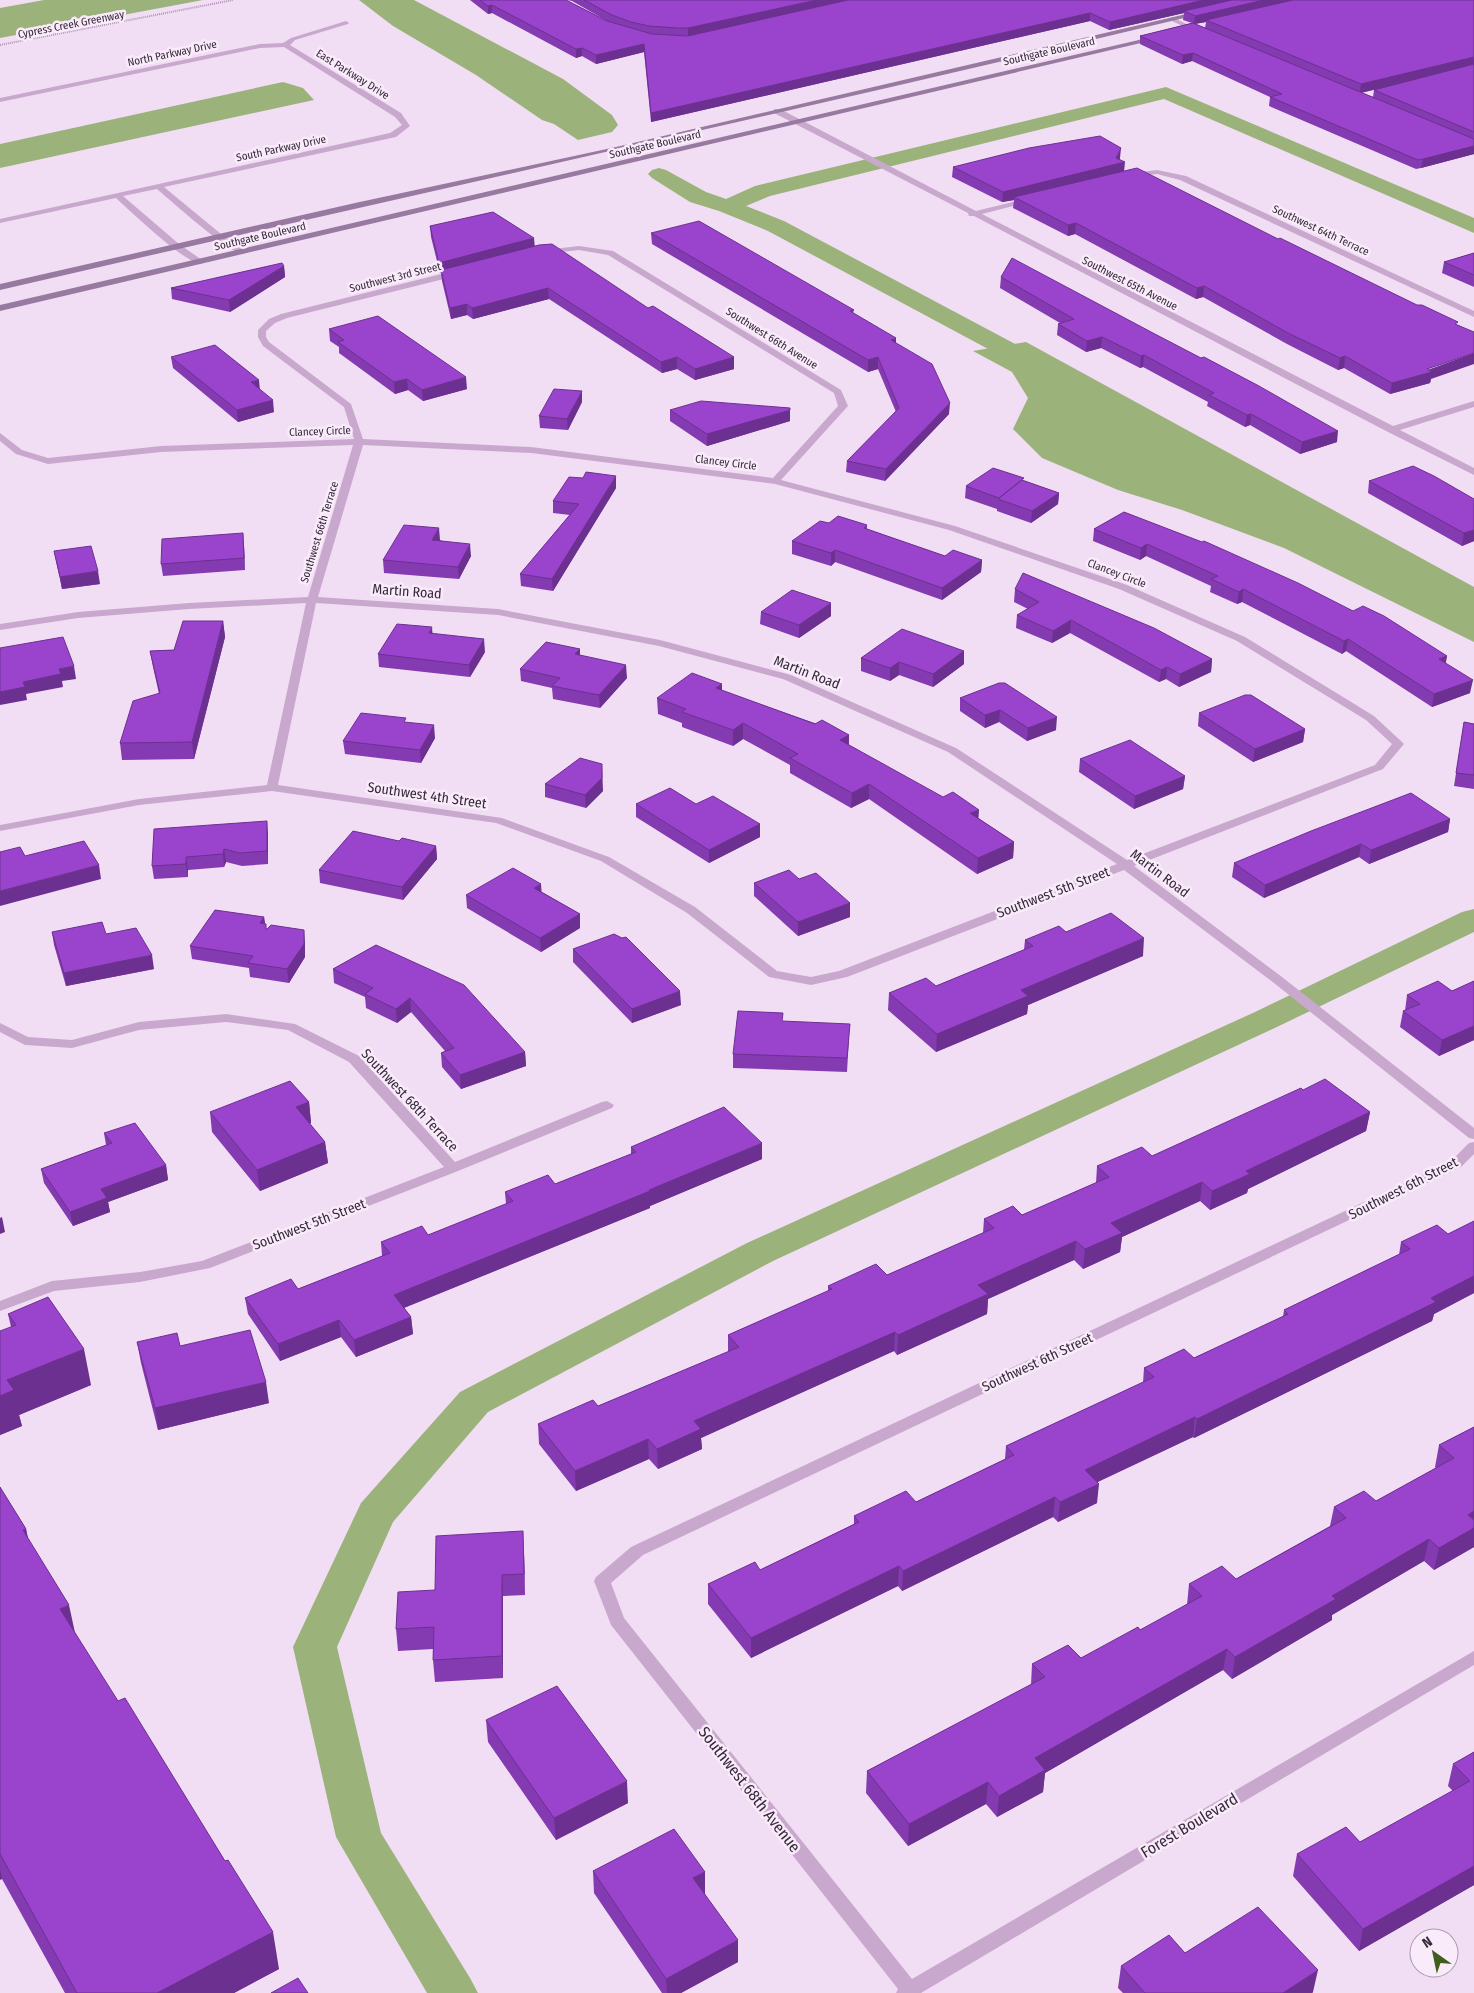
<svg xmlns="http://www.w3.org/2000/svg" width="1474" height="1993" font-family="'Fira Sans Condensed',sans-serif">
	<style>
		.water { fill: #9bb37b }
		.lines { fill: none; stroke-linecap: round; stroke-linejoin: round }
		.canal { fill: #9bb37b; fill-rule: evenodd }
		.path { stroke: #b393b9; stroke-width: 2; stroke-dasharray: 1 1; stroke-linecap: butt }
		.minor { fill: #c8a9cd; fill-rule: evenodd }
		.secondary { fill: #987aa1; fill-rule: evenodd }
		.wall { fill: #843ab0; fill-rule: evenodd }
		.shaded-wall { fill: #6c3090 }
		.building { fill: #9a44cd; stroke: #6c3090 }
		.labels { text-anchor: middle; stroke-width: 5; stroke-linejoin: round; paint-order: stroke }
		.far-street-label { font-size: 11px; fill: #35293a; stroke: #faebfb }
		.street-label { font-size: 14px; fill: #35293a; stroke: #faebfb }
		.near-street-label { font-size: 16px; fill: #35293a; stroke: #faebfb }
	</style>
	<rect width="100%" height="100%" fill="#f2def4"/>
	<path class="water" d="M44,0H203L0,38V8Z
		M359,0H414L563,79L612,115L618,125L612,132L578,140L554,124L542,120L476,75L393,26Z
		M283,82L303,88L314,100L0,168V144Z
		M1026,342L1474,587V642L1284,548L1182,510L1118,490L1042,458L1013,429L1028,398L1012,372L973,351Z"/>
	<g class="lines">
		<path class="canal" d="M1166,87L1474,218V233L1164,99L770,196L746,206L784,221L1053,364L1056,369L1053,374L1044,376L1035,374L768,231L719,211L690,202L652,178L648,174L652,170L659,168L666,170L706,192L726,199L755,186Z
			M1474,909V932L1279,1026L773,1261L488,1412L393,1522L337,1647L381,1833L470,1978L478,1993H427L336,1837L293,1647L361,1503L460,1392L747,1243L1255,1012L1462,912Z"/>
		<path class="path" d="M0,45L233,0"/>
		<path class="minor" d="M1172,17L1201,31L1202,32L1197,33L1170,20L1169,19Z
			M346,21L349,23L348,24L295,40L290,45L401,113L410,126L396,137L164,187L221,234L244,250V254C231,255 170,200 157,189L123,196L179,244L202,260V264C188,266 129,210 116,198L0,223V219L390,133L402,125L395,117L284,47L260,48L0,102V98L260,44L283,43L291,38Z
			M774,109H780L976,211L1033,197V201L982,214L1393,426L1474,401V407L1400,430L1474,468V475L1388,432L974,216H969L968,213L774,113Z
			M1157,170L1186,176L1474,311V317L1180,180L1157,174L1132,177L1128,175L1132,173Z
			M579,246L613,251L841,390L848,406L781,480L955,526L1127,585L1245,637L1374,716L1402,742L1404,744L1383,769L1134,866L1282,977L1474,1128V1139L1469,1138L1274,983L1124,870L847,977L811,985L769,977L687,913L601,861L496,823L272,791L139,805L0,831V825L139,799L267,785L306,603L189,609L78,618L0,630V624L78,612L189,603L308,597L353,445L161,452L48,464L16,454L0,441V433L22,450L48,458L161,446L354,439L344,407L263,346L258,337V330L269,319L281,314L457,270L461,273L460,275L287,318L275,323L266,331V337L269,342L351,404L363,439L531,447L773,478L838,406L834,393L608,255L579,250L544,254L540,252L544,250ZM363,445L531,453L775,484L949,530L1119,589L1237,641L1366,720L1392,744L1375,765L1127,860L956,748L791,675L660,640L498,609L318,597ZM316,603L498,615L659,646L783,679L948,752L1117,864L839,971L811,977L777,971L695,907L609,857L502,818L278,785Z
			M226,1014L295,1024L359,1056L455,1162L602,1102L607,1101L614,1105L612,1108L458,1171L210,1268L140,1282L54,1291L0,1311V1301L52,1281L140,1272L202,1261L444,1167L349,1062L288,1030L226,1022L139,1030L72,1048L25,1045L0,1032V1023L28,1037L72,1040L139,1022Z
			M1474,1142V1154L1461,1167L643,1555L611,1583L624,1618L912,1979L1474,1651V1665L921,1993H896L898,1989L611,1625L594,1581L596,1577L631,1547L1451,1161L1469,1143Z"/>
		<path class="secondary" d="M1199,11L1201,12V14C802,110 400,197 0,290V284L355,203L616,147Z
			M1156,36L1158,37V39L0,311V305Z"/>
	</g>
	<path class="wall" d="M470,0H566L609,22L572,1L567,0H1474V154L1421,168L1416,169L1269,106L1270,97L1192,61L1182,64L1140,44V36L1192,23L1183,20L1184,13L1109,30L1090,21L651,122L644,52L596,64L582,56L576,58L492,13L488,14ZM1206,22L1205,28L1195,24ZM1394,85L1374,90L1373,97L1361,93Z
		M1120,158V159L1124,171L1431,379L1430,383L1390,394L1344,368L1338,370L1287,344L1203,297L1196,299L1075,234L1068,236L1013,208L1014,200L1002,202L952,177L953,167Z
		M430,226L535,246L648,308L734,357V369L695,380L677,369L662,373L549,299L473,319L467,315L451,319L442,281L441,273H440L431,237Z
		M651,233L854,310L853,313L896,343L949,414L885,481L846,472L847,461L896,412L878,369L868,372L652,244Z
		M1474,253V287L1442,273L1444,262Z
		M284,266L285,277L230,312L172,299L171,288Z
		M1001,277L1337,442L1300,454L1250,425L1245,427L1207,406L1208,402L1143,367L1140,368L1101,348L1086,352L1057,335L1058,324L1060,323L1000,288Z
		M329,329L467,389L423,401L408,390L395,394L339,353V347L330,341Z
		M171,357L260,390L274,412L238,422L173,368Z
		M582,402L568,430L540,428L539,416Z
		M670,410L790,421L707,446L670,421Z
		M583,478L616,488L553,591L521,586L520,574L570,515L553,513V501Z
		M1024,481L1059,493L1058,504L1031,523L997,511V509L965,498L966,486Z
		M1369,481L1474,499V541L1462,546L1368,493Z
		M1124,512L1353,611L1447,656L1445,663L1470,693L1432,707L1346,651L1342,654L1242,602L1237,604L1210,592L1211,586L1146,556L1140,560L1093,541L1094,529Z
		M829,523L867,525V529L945,556L982,560L981,572L942,600L835,562L831,566L792,554V541Z
		M440,540L471,556L459,579L384,573L383,560Z
		M244,546L245,570L163,576L161,564Z
		M54,551L100,584L62,589Z
		M1015,589L1212,659L1211,672L1179,687L1166,679L1159,682L1070,633L1052,643L1016,628L1017,615L1028,609L1014,602Z
		M761,612L831,616L799,638L760,624Z
		M223,621L225,637L194,759L122,760L120,743L159,694L153,667L150,651L174,650Z
		M433,634L485,652L470,677L379,667L378,654Z
		M580,649V655L627,678L600,708L553,699L552,688L521,681L520,669Z
		M964,651V664L933,687L899,675L890,681L861,671V658Z
		M999,683L1056,730L1027,741L999,722L985,728L960,711V698Z
		M722,684V691L849,735V745L978,818L1014,842L1013,858L977,874L869,799L851,808L790,773V765L743,739L733,746L682,727V723L658,714L657,698Z
		M1199,713L1305,729L1303,742L1253,762L1198,726Z
		M406,722L435,738L421,763L345,754L343,741Z
		M1464,722L1474,724V789L1454,786Z
		M1080,759L1185,776L1183,789L1134,809L1079,772Z
		M545,784L603,791L586,808L545,797Z
		M636,804H696L760,824V837L709,863L636,817Z
		M1450,819L1448,832L1369,864L1359,857L1264,898L1232,877L1234,863Z
		M268,834V864L242,866L226,862L224,867L188,870V877L154,879L152,866Z
		M399,841L436,846L437,859L403,900L320,883L319,870Z
		M799,879L850,903V917L798,936L754,896V883Z
		M542,892L580,914V928L541,952L467,908L466,895Z
		M264,917L265,924L267,930L305,943V957L289,983L250,977L249,968L192,959L190,946Z
		M52,932L106,934L154,969L66,986L54,945Z
		M1066,932L1143,956L1028,1005L1027,1014L936,1052L888,1010L889,993L936,986L1024,950L1025,940Z
		M376,945L525,1052L526,1066L461,1089L442,1067L441,1053L445,1051L411,1012L397,1023L366,1008L365,997L334,983L333,969Z
		M573,949L681,1005L632,1023L573,962Z
		M1474,981V1040L1439,1056L1400,1027L1403,1011H1405L1407,995L1452,991Z
		M782,1021L849,1038L847,1072L733,1068V1054Z
		M1303,1090L1370,1112L1366,1131L1248,1189L1247,1193L1210,1210L1200,1201L1122,1237L1120,1252L1083,1269L1074,1260L988,1299L987,1314L897,1355L894,1351L701,1438L702,1449L658,1469L649,1459L576,1491L539,1444L538,1424L598,1406L728,1352V1335L828,1291V1286L887,1275L983,1233L984,1219L1022,1215L1096,1183L1097,1166L1152,1156Z
		M309,1102L311,1123L310,1124L325,1142L328,1163L260,1191L212,1132L210,1112Z
		M104,1133L166,1165L168,1180L108,1202L110,1212L73,1226L44,1183L41,1169L106,1145Z
		M631,1147L762,1159L650,1206V1208L404,1308L411,1317L413,1334L356,1357L341,1337L280,1361L248,1314L245,1298L298,1289L382,1256L381,1242L428,1235L506,1204L505,1192L555,1184L631,1154Z
		M1474,1221V1293L1434,1314L1432,1321L1194,1438L1193,1437L1097,1482V1503L1058,1522L1053,1517L902,1591L898,1586L751,1658L708,1604V1584L760,1570L854,1524V1516L916,1502L1005,1459L1006,1446L1143,1383L1144,1368L1194,1358L1283,1317L1284,1310L1399,1255L1401,1242L1448,1234Z
		M8,1314L91,1385L19,1415L22,1426L0,1435L11,1327Z
		M137,1342L180,1346L269,1403L158,1430L141,1363Z
		M1474,1427V1547L1434,1570L1424,1561L1332,1615V1620L1232,1679L1223,1670L1045,1773L1043,1792L997,1817L986,1804L908,1846L866,1793L867,1771L1031,1685L1032,1664L1081,1658L1140,1630L1187,1605L1189,1584L1236,1579L1330,1526L1334,1507L1376,1501L1436,1468L1435,1467L1439,1445Z
		M0,1487L26,1529L28,1539L75,1633L279,1969L234,1993H65L2,1879H0Z
		M524,1553L525,1595L503,1596V1678L435,1682L433,1660V1649L398,1651L396,1629L435,1590Z
		M486,1720L628,1803L556,1840L488,1742Z
		M1474,1752V1885L1359,1951L1293,1876L1297,1854L1360,1842L1453,1791L1448,1786L1453,1764Z
		M593,1871L705,1872V1894L738,1962L681,1993H662L594,1893Z
		M1185,1953L1313,1992L1312,1993H1123L1118,1988L1121,1966Z"/>
	<path class="shaded-wall" d="M817,0H854L688,36V28Z
		M1204,0H1238L1184,11V13L1109,30L1110,22Z
		M1264,0H1298L1206,20V22L1194,24L1195,16Z
		M492,5V13L488,14V6Z
		M1090,13V21L651,122V113Z
		M644,44V52L596,64V55Z
		M582,48V56L576,58V49Z
		M1193,53L1192,61L1182,64L1183,55Z
		M1474,57V65L1360,93L1361,84Z
		M1474,146V154L1421,168L1423,159Z
		M1121,148L1120,158L1118,164L1125,162L1124,172L1014,197V200L1002,202L1003,192L1116,158Z
		M1076,223L1075,234L1068,236V225Z
		M534,238L535,249L441,270V273H440L439,263Z
		M284,266L285,277L230,312L229,300Z
		M1204,286L1203,297L1196,299L1197,288Z
		M548,288L549,299L473,319L472,308Z
		M467,304V315L451,319L450,308Z
		M1102,337L1101,348L1086,352L1087,341Z
		M896,338V350L891,340Z
		M1474,353V364L1431,379L1430,383L1390,394L1392,383Z
		M1144,355L1143,367L1140,368L1141,356Z
		M1345,356L1344,368L1338,370L1340,358Z
		M677,357V369L662,373L661,362Z
		M734,357V369L695,380V369Z
		M878,357V369L868,372V360Z
		M466,377L467,389L423,401L422,390Z
		M407,379L408,390L395,394L394,382Z
		M259,380L260,391L251,382Z
		M582,391V402L568,430L567,419Z
		M273,400L274,412L238,422L237,410Z
		M950,403L949,414L885,481L886,469Z
		M790,410V421L707,446V434Z
		M1251,414L1250,425L1245,427L1247,415Z
		M1338,431L1337,442L1300,454L1302,442Z
		M616,476V488L553,591L552,579Z
		M1059,493L1058,504L1031,523L1032,511Z
		M439,528L440,540L433,552L432,540Z
		M1474,530V541L1462,546L1464,533Z
		M243,533L244,546L245,570L244,558Z
		M470,544L471,556L459,579L458,567Z
		M1147,544L1146,556L1140,560L1141,548Z
		M835,550V562L831,566V553Z
		M982,560L981,572L942,600V588Z
		M98,571L100,584L62,589L60,577Z
		M1243,589L1242,602L1237,604L1239,592Z
		M831,603V616L799,638V625Z
		M1071,620L1070,633L1052,643L1053,631Z
		M223,621L225,637L194,759L192,742Z
		M432,627L433,640L429,633Z
		M484,639L485,652L470,677L469,665Z
		M1348,639L1346,651L1342,654L1344,641Z
		M580,649V662L575,654Z
		M964,651V664L933,687V674Z
		M1447,656L1445,668L1439,659Z
		M1212,659L1211,672L1179,687L1180,674Z
		M899,662V675L890,681V668Z
		M626,665L627,678L600,708L599,695Z
		M74,666L76,679L62,681L63,687L26,694L27,700L0,705V692L23,682L59,669Z
		M1167,667L1166,679L1159,682L1161,670Z
		M1473,680L1470,693L1432,707L1434,694Z
		M722,684V699L716,688Z
		M1000,710L999,722L985,728V715Z
		M1057,717L1056,730L1027,741L1028,728Z
		M743,723V739L733,746V730Z
		M434,725L435,738L421,763L420,750Z
		M1305,729L1303,742L1253,762L1255,749Z
		M849,735L848,751L840,740Z
		M602,764L603,791L586,808L585,795Z
		M1185,776L1183,789L1134,809L1135,796Z
		M869,784V799L851,808L852,793Z
		M979,810L978,825L970,813Z
		M1450,819L1448,832L1369,864L1371,850Z
		M267,821L268,834V864L267,851Z
		M760,824V837L709,863V850Z
		M1014,842L1013,858L977,874L978,858Z
		M1361,844L1359,857L1264,898L1265,885Z
		M436,846L437,859L403,900L402,887Z
		M224,849L226,862L224,867L223,854Z
		M186,857L188,870V877L186,864Z
		M99,865L101,879L0,906V891Z
		M541,884L542,897L534,888Z
		M850,903V917L798,936V922Z
		M580,914V928L541,952L540,938Z
		M264,917L266,931L260,923Z
		M304,930L305,943V957L289,983L287,969Z
		M1144,938L1143,956L1028,1005L1027,1014L936,1052L937,1034L1021,990Z
		M152,955L154,969L66,986L64,973Z
		M680,991L681,1005L632,1023V1009Z
		M410,998L411,1012L397,1023L396,1009Z
		M1474,1026V1040L1439,1056L1442,1040Z
		M525,1052L526,1066L461,1089L460,1075Z
		M309,1102L311,1123L298,1128L296,1107Z
		M1370,1112L1366,1131L1248,1189L1247,1193L1210,1210L1212,1191L1246,1171Z
		M325,1142L328,1163L260,1191L257,1170Z
		M762,1143V1159L650,1206V1208L396,1311L394,1295L649,1190Z
		M166,1165L168,1180L108,1202L110,1212L73,1226L70,1212L101,1189Z
		M1202,1182L1200,1201L1122,1237L1120,1252L1083,1269L1085,1249L1111,1223Z
		M2,1217L5,1232L0,1234V1218Z
		M1076,1241L1074,1260L988,1299L987,1314L897,1355L898,1335L978,1285Z
		M1474,1276V1293L1434,1314L1432,1321L1194,1438L1197,1419L1431,1298Z
		M411,1317L413,1334L356,1357L354,1340Z
		M339,1320L341,1337L280,1361L278,1344Z
		M895,1332L894,1351L701,1438L702,1449L658,1469L657,1449L694,1421Z
		M84,1349L91,1385L19,1415L22,1426L0,1435V1396L7,1380Z
		M266,1382L269,1403L158,1430L155,1408Z
		M1195,1417L1193,1437L1083,1489L1085,1470Z
		M648,1439L649,1459L576,1491L575,1471Z
		M1099,1484L1097,1503L1058,1522L1060,1502Z
		M1055,1497L1053,1517L902,1591L903,1571Z
		M1474,1511V1547L1434,1570L1439,1548L1468,1515Z
		M26,1529L34,1566L23,1530Z
		M523,1531L524,1553L525,1595L524,1574Z
		M1429,1539L1424,1561L1332,1615V1620L1232,1679L1235,1657L1332,1596Z
		M899,1566L898,1586L751,1658V1638Z
		M502,1575L503,1596V1678L502,1656Z
		M69,1605L77,1642L60,1609Z
		M1227,1649L1223,1670L1045,1773L1043,1792L997,1817L999,1796L1035,1758Z
		M627,1781L628,1803L556,1840L554,1818Z
		M988,1782L986,1804L908,1846L909,1824Z
		M1474,1866V1885L1359,1951L1363,1929Z
		M0,1869L2,1879L0,1880Z
		M705,1872V1894L693,1878Z
		M273,1932L279,1969L234,1993H157Z
		M738,1940V1962L681,1993H667L666,1979Z
		M1318,1970L1313,1992L1312,1993H1283Z"/>
	<path class="building" d="M480,0H566L607,21L652,34L688,36L848,0H1204L1110,22L1090,13L651,113L644,44L596,55L582,48L576,49L492,5L488,6Z
		M584,0H817L688,28H678L649,26L631,22L612,15Z
		M1232,0H1264L1195,16L1184,11Z
		M1293,0H1474V57L1361,84L1206,20Z
		M1193,23L1474,139V146L1423,159L1418,160L1270,97L1282,94L1193,53L1183,55L1140,36Z
		M1474,64V132L1374,90Z
		M1100,136L1121,148L1116,158L1125,162L1003,192L953,167L1029,148Z
		M1137,168L1278,239L1280,238L1417,305H1422L1458,322L1455,324L1474,332V353L1427,369L1432,372L1392,383L1345,356L1340,358L1288,333L1204,286L1197,288L1076,223L1068,225L1014,197Z
		M493,212L534,238L439,263L430,226Z
		M699,221L854,310L850,311L896,338L891,340L932,364L950,403L886,469L847,461L899,408L878,357L868,360L651,233Z
		M552,244L648,308L653,306L734,357L695,369L677,357L661,362L548,288L472,308L467,304L450,308L441,270L539,245Z
		M1474,253V275L1444,262Z
		M1012,258L1153,333L1201,358L1204,357L1259,386L1338,431L1302,442L1251,414L1247,415L1209,395L1214,393L1144,355L1141,356L1102,337L1087,341L1058,324L1074,319L1001,277Z
		M282,263L284,266L229,300L171,288Z
		M378,316L466,377L422,390L407,379L394,382L338,342L344,340L329,329Z
		M215,345L259,380L251,382L273,400L237,410L171,357Z
		M554,389L582,391L567,419L539,416Z
		M701,401L790,408V410L707,434L670,410Z
		M1413,466L1434,476L1474,499V530L1464,533L1369,481Z
		M993,468L1024,478L999,498L966,486Z
		M586,472L616,476L552,579L520,574L579,504L553,501L569,477L583,478Z
		M1022,480L1059,493L1032,511L998,499Z
		M1124,512L1202,542L1204,541L1298,583L1353,611L1363,606L1384,616L1447,656L1439,659L1473,680L1434,694L1348,639L1344,641L1243,589L1239,592L1211,579L1218,576L1147,544L1141,548L1094,529Z
		M838,516L867,525L864,528L945,556L953,550L982,560L942,588L835,550L831,553L792,541L820,521L829,523Z
		M404,525L439,528L432,540L470,544L458,567L383,560Z
		M243,533L244,558L161,564L162,539Z
		M91,546L98,571L60,577L54,551Z
		M1023,573L1154,628L1212,659L1180,674L1167,667L1161,670L1071,620L1053,631L1017,615L1039,602L1015,589Z
		M792,590L831,603L799,625L761,612Z
		M183,621H223L192,742L120,743L133,701L160,693L150,651L174,650Z
		M397,624L432,627L429,633L484,639L469,665L378,654Z
		M902,629L964,651L933,674L899,662L890,668L861,658Z
		M63,637L74,666L59,669L61,674L23,682L25,687L0,692V648Z
		M546,642L580,649L575,654L626,665L599,695L552,686L560,678L520,669Z
		M692,673L722,684L716,688L815,724L822,720L849,735L840,740L943,797L953,792L979,810L970,813L1014,842L978,858L869,784L852,793L790,758L798,754L743,723L733,730L682,712L686,709L657,698Z
		M999,683H1005L1057,717L1028,728L1000,710L985,715L960,698Z
		M1245,695H1251L1305,729L1255,749L1199,713Z
		M361,713L406,718L404,722L434,725L420,750L343,741Z
		M1464,722L1474,724V775L1456,773Z
		M1130,740L1185,776L1135,796L1080,759Z
		M580,758L602,764V778L585,795L545,784Z
		M670,788L696,804L713,796L760,824L709,850L636,804Z
		M1411,793L1450,819L1371,850L1361,844L1265,885L1234,863L1311,831Z
		M267,821V851L240,853L224,849L223,854L186,857V864L152,866L154,829Z
		M353,831L399,841L402,838L436,846L402,887L319,870Z
		M84,841L99,865L0,891V852L20,847L25,856Z
		M513,868L541,884L534,888L580,914L540,938L466,895Z
		M789,870L799,879L816,873L850,903L798,922L754,883Z
		M215,910L264,917L260,923L266,924V930L271,925L304,930V944L287,969L248,963L253,956L190,946Z
		M1111,913L1144,938L1021,990L1028,996L937,1034L889,993L926,978L936,986L1033,946L1025,940L1059,926L1066,932Z
		M102,922L106,934L136,928L152,955L64,973L52,932Z
		M614,934L622,938L626,937L680,991L632,1009L573,949Z
		M376,945L464,985L525,1052L460,1075L441,1053L454,1048L410,998L396,1009L365,994L373,988L333,969Z
		M1438,981L1452,991L1474,981V1026L1442,1040L1403,1011L1420,1004L1407,995Z
		M738,1011L783,1013L782,1021L850,1024L847,1058L733,1054Z
		M1325,1079L1370,1112L1246,1171L1250,1174L1212,1191L1202,1182L1111,1223L1122,1233L1085,1249L1076,1241L978,1285L988,1294L898,1335L895,1332L694,1421L701,1429L657,1449L648,1439L575,1471L538,1424L593,1400L598,1406L739,1347L728,1335L832,1289L828,1286L876,1264L887,1275L994,1228L984,1219L1013,1206L1022,1215L1109,1177L1097,1166L1142,1147L1152,1156L1301,1088L1303,1090Z
		M290,1081L309,1102L296,1107L325,1142L257,1170L210,1112Z
		M724,1107L762,1143L649,1190L650,1191L394,1295L411,1317L354,1340L339,1320L278,1344L245,1298L291,1279L298,1289L390,1253L381,1242L422,1226L428,1235L513,1201L505,1192L548,1175L555,1184L636,1152L631,1147Z
		M135,1123L166,1165L101,1189L107,1198L70,1212L41,1169L112,1143L104,1133Z
		M1474,1221V1276L1431,1298L1436,1302L1197,1419L1195,1417L1085,1470L1099,1484L1060,1502L1055,1497L903,1571L899,1566L751,1638L708,1584L755,1562L760,1570L859,1522L854,1516L906,1491L916,1502L1014,1455L1006,1446L1154,1377L1144,1368L1184,1349L1194,1358L1288,1314L1284,1310L1410,1249L1401,1242L1437,1225L1448,1234Z
		M48,1297L84,1349L7,1380L14,1390L0,1396V1331L16,1325L8,1314Z
		M250,1330L266,1382L155,1408L137,1342L177,1333L180,1346Z
		M1474,1427V1511L1468,1515L1474,1520V1528L1439,1548L1429,1539L1332,1596L1336,1599L1235,1657L1227,1649L1035,1758L1045,1770L999,1796L988,1782L909,1824L867,1771L1045,1677L1032,1664L1068,1645L1081,1658L1138,1627L1140,1630L1202,1596L1189,1584L1222,1566L1236,1579L1346,1518L1334,1507L1364,1491L1376,1501L1454,1458L1439,1445Z
		M0,1487L26,1529L23,1530L69,1605L60,1609L118,1701L125,1698L225,1861L228,1860L273,1932L157,1993H77L0,1854Z
		M523,1531L524,1574L502,1575V1656L433,1660L434,1627L396,1629L398,1592L435,1590L436,1536Z
		M557,1686L627,1781L554,1818L486,1720Z
		M1474,1752V1866L1363,1929L1297,1854L1346,1827L1360,1842L1470,1781L1453,1764Z
		M674,1829L705,1872L693,1878L738,1940L666,1979L593,1871Z
		M1258,1907L1318,1970L1283,1993H1145L1121,1966L1169,1935L1185,1953Z
		M298,1978L308,1993H271Z"/>
	<g class="labels">
		<g class="far-street-label">
			<text transform="translate(71 24) rotate(-11)" y="4">Cypress Creek Greenway</text>
			<text transform="translate(1049 51) rotate(-13)" y="4">Southgate Boulevard</text>
			<text transform="translate(172 53) rotate(-12)" y="4">North Parkway Drive</text>
			<text transform="translate(353 74) rotate(32)" y="4">East Parkway Drive</text>
			<text transform="translate(655 144) rotate(-13)" y="4">Southgate Boulevard</text>
			<text transform="translate(281 148) rotate(-12)" y="4">South Parkway Drive</text>
			<text transform="translate(1321 230) rotate(25)" y="4">Southwest 64th Terrace</text>
			<text transform="translate(260 236) rotate(-13)" y="4">Southgate Boulevard</text>
			<text transform="translate(395 277) rotate(-14)" y="4">Southwest 3rd Street</text>
			<text transform="translate(1130 283) rotate(27)" y="4">Southwest 65th Avenue</text>
			<text transform="translate(772 338) rotate(32)" y="4">Southwest 66th Avenue</text>
			<text transform="translate(320 431) rotate(-2)" y="4">Clancey Circle</text>
			<text transform="translate(726 462) rotate(7)" y="4">Clancey Circle</text>
			<text transform="translate(319 532) rotate(-73)" y="4">Southwest 66th Terrace</text>
			<text transform="translate(1117 573) rotate(21)" y="4">Clancey Circle</text>
		</g>
		<g class="street-label">
			<text transform="translate(407 591) rotate(4)" y="5">Martin Road</text>
			<text transform="translate(807 672) rotate(21)" y="5">Martin Road</text>
			<text transform="translate(427 795) rotate(8)" y="5">Southwest 4th Street</text>
			<text transform="translate(1160 873) rotate(37)" y="5">Martin Road</text>
			<text transform="translate(1053 892) rotate(-21)" y="5">Southwest 5th Street</text>
			<text transform="translate(410 1100) rotate(47)" y="5">Southwest 68th Terrace</text>
			<text transform="translate(1403 1188) rotate(-27)" y="5">Southwest 6th Street</text>
			<text transform="translate(309 1224) rotate(-21)" y="5">Southwest 5th Street</text>
			<text transform="translate(1037 1362) rotate(-25)" y="5">Southwest 6th Street</text>
		</g>
		<g class="near-street-label">
			<text transform="translate(750 1789) rotate(52)" y="6">Southwest 68th Avenue</text>
			<text transform="translate(1189 1825) rotate(-31)" y="6">Forest Boulevard</text>
		</g>
	</g>
	<g transform="translate(1434 1953) rotate(327)"><circle r="24" fill="#faebfb" stroke="#ab9dae"/>
	<path d="M0-4L9 19L0 12L-9 19Z" fill="#405f1c"/>
	<text y="-8" font-size="14" font-weight="bold" text-anchor="middle" fill="#35293a">N</text>
	</g>
</svg>
